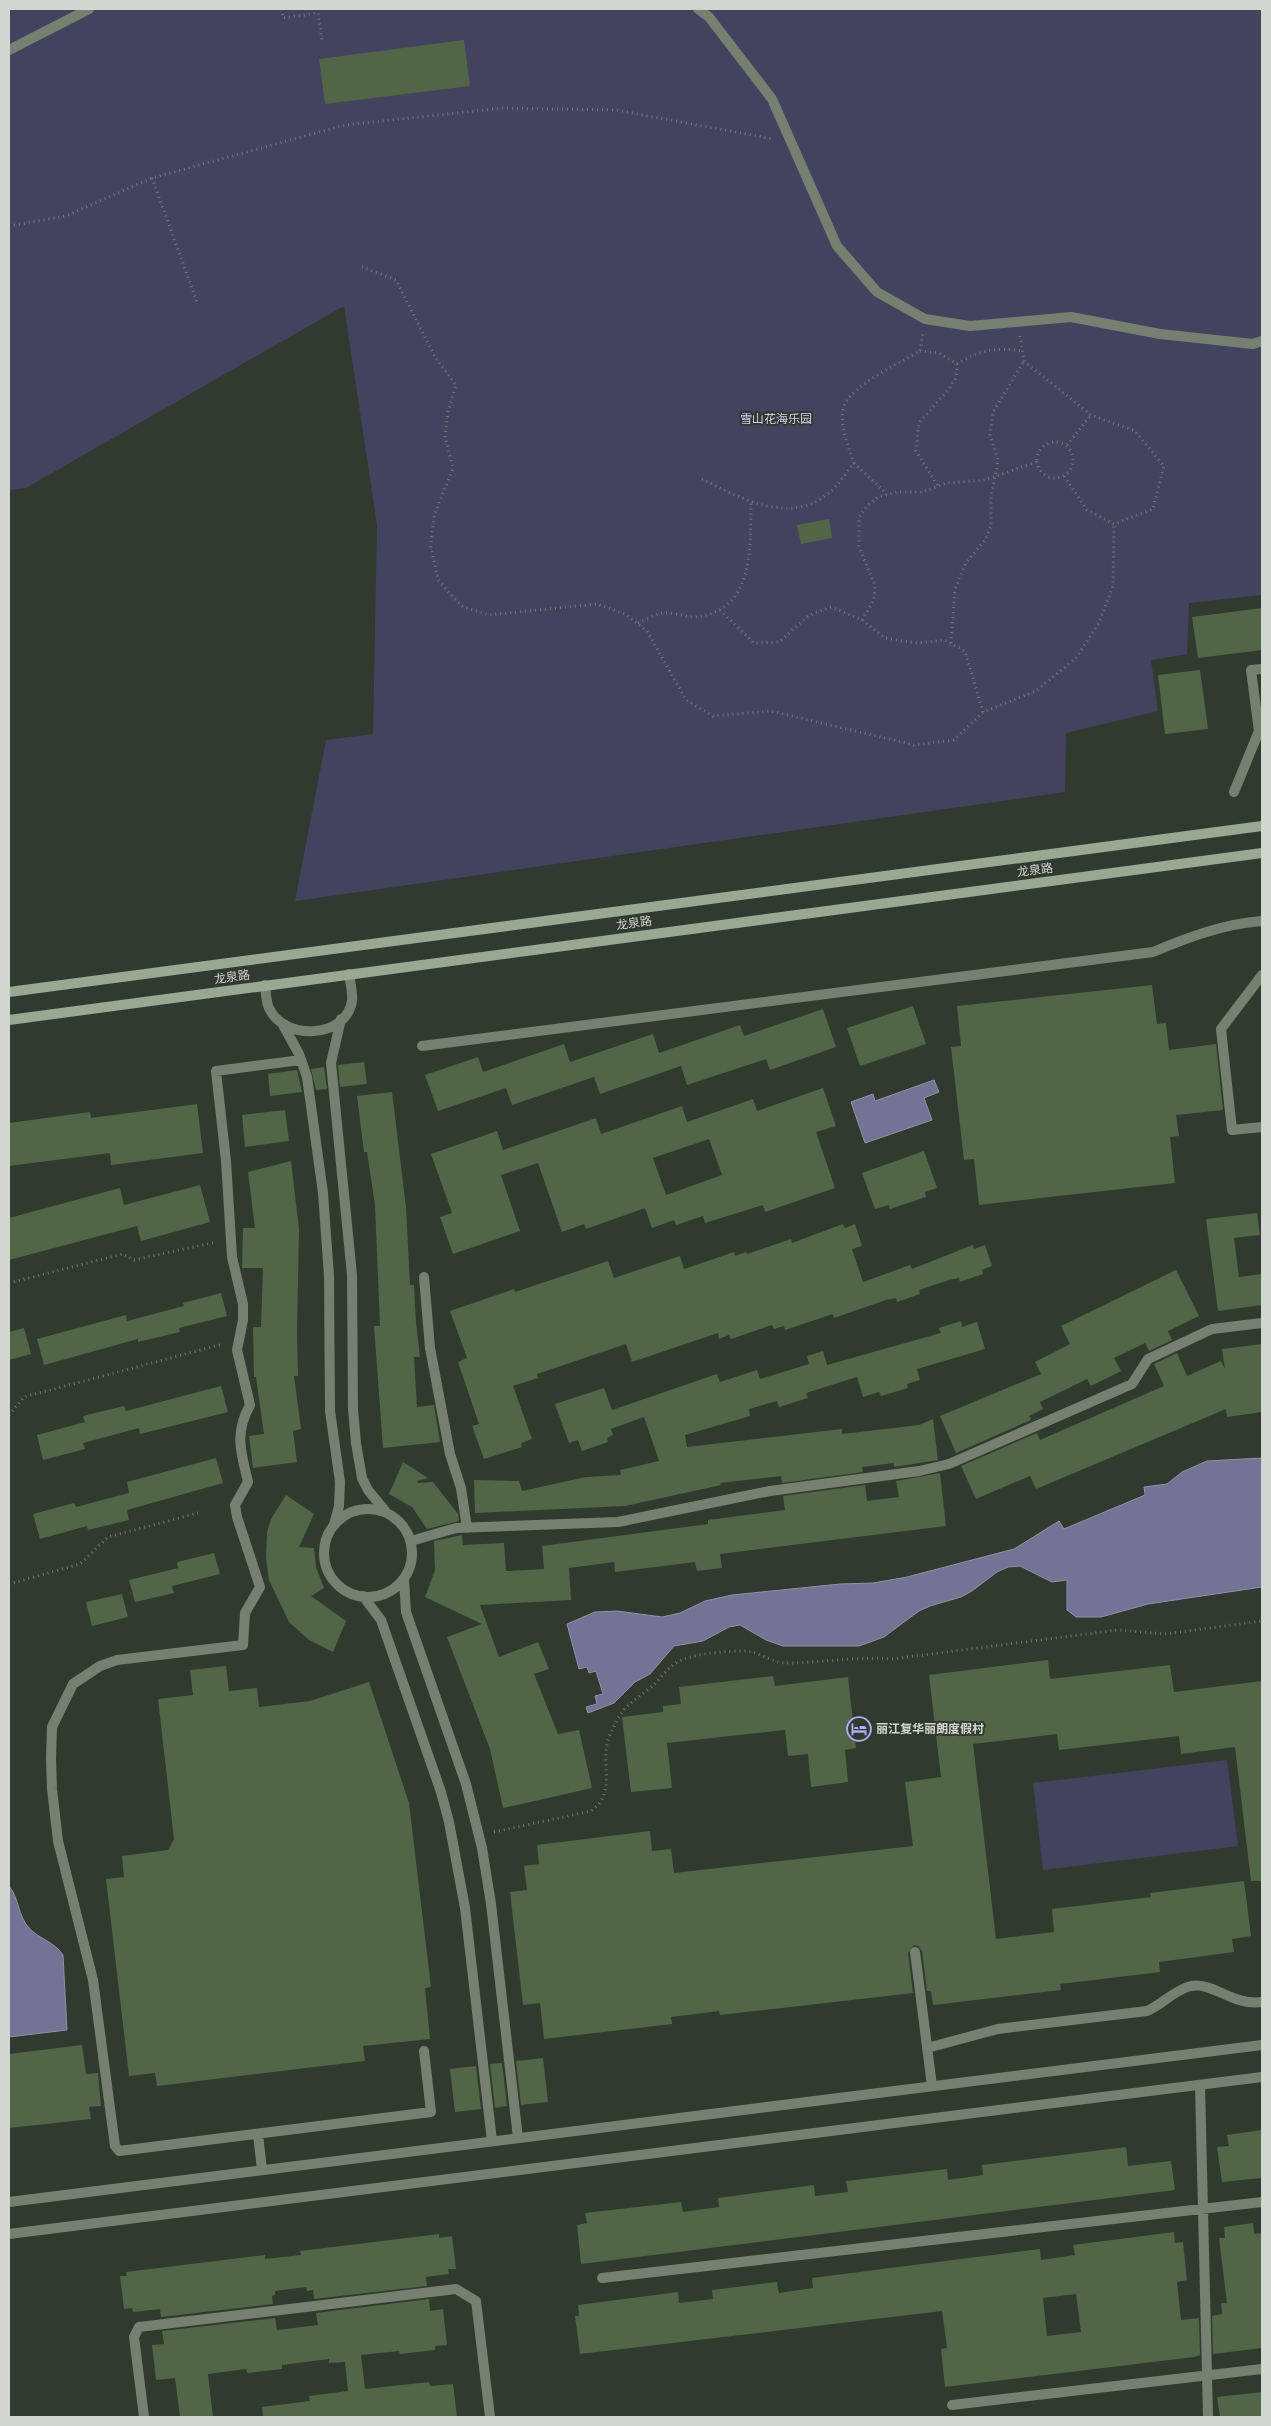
<svg xmlns="http://www.w3.org/2000/svg" width="1271" height="2426" font-family="Figtree,'Noto Sans SC',sans-serif">
	<style>
		.green { fill: #43435f }
		.water { fill: #737396; stroke: #8f91a7 }
		.building { fill: #506647; fill-rule: evenodd }
		.lines { fill: none; stroke-linecap: round; stroke-linejoin: round }
		.path { stroke: #737b70; stroke-width: 3; stroke-dasharray: 1 4; stroke-linecap: butt }
		.service { stroke: #758071; stroke-width: 10 }
		.pedestrian { stroke: #758071; stroke-width: 10 }
		.tertiary { stroke: #758071; stroke-width: 10 }
		.secondary { stroke: #98a892; stroke-width: 10 }
		.labels { text-anchor: middle; stroke-width: 4; stroke-linejoin: round; paint-order: stroke }
		.park-label { font-size: 12px; fill: #d1d1f6; stroke: #313a2e }
		.street-label { font-size: 12px; fill: #d1d7cf; stroke: #313a2e }
		.poi-label { font-size: 12px; font-weight: bold; fill: #d1d7cf; stroke: #313a2e; text-anchor: start }
	</style>
	<rect width="100%" height="100%" fill="#313a2e"/>
	<path class="green" d="M9,9H1262V595L1189,603L1187,654L1151,660L1158,711L1066,733L1065,792L295,901L326,740L373,734L377,525L344,306L26,488L9,490Z
		M1227,1760L1238,1846L1043,1870L1033,1783Z"/>
	<path class="water" d="M934,1080L939,1092L924,1098L932,1120L865,1143L851,1102L873,1094L875,1101Z
		M1262,1458V1587L1148,1604L1101,1617H1076L1067,1610V1580L1052,1582L1020,1566L1008,1567L997,1572L972,1591L961,1597L930,1606L919,1611L884,1637L859,1646H783L766,1640L740,1625L729,1627L703,1641L674,1646L650,1674L635,1682L614,1703L588,1713L586,1707L597,1704L595,1696L603,1694L596,1671L589,1673L587,1667L579,1669L567,1624L595,1612L617,1611L662,1617L680,1613L705,1601L732,1595L840,1584L873,1583L907,1577L1014,1549L1059,1521L1064,1529L1145,1495L1144,1487L1167,1484L1182,1472L1207,1461Z
		M9,1886C19,1898 18,1916 29,1928C39,1939 55,1942 63,1955L67,2030L9,2037Z"/>
	<path class="building" d="M464,40L470,86L325,104L319,59Z
		M829,519L832,538L801,544L797,525Z
		M1262,608V650L1198,658L1192,617Z
		M1200,670L1208,729L1165,734L1158,675Z
		M1152,985L1157,1024L1166,1023L1169,1050L1216,1044L1223,1110L1176,1115L1179,1136L1170,1137L1175,1183L979,1205L974,1159L964,1160L951,1047L961,1046L957,1006Z
		M913,1006L926,1044L860,1066L847,1028Z
		M823,1009L836,1047L770,1070L766,1059L687,1085L681,1066L600,1094L594,1077L512,1105L506,1088L438,1111L425,1075L478,1057L483,1072L564,1044L570,1062L653,1034L659,1053L740,1025L744,1036Z
		M364,1062L367,1084L340,1087L338,1065Z
		M324,1067L327,1089L316,1090L311,1069Z
		M297,1070L302,1092L270,1096L268,1074Z
		M823,1088L836,1126L816,1132L835,1188L765,1212L763,1205L705,1223L703,1216L676,1225L674,1220L652,1228L645,1208L586,1229L584,1224L562,1232L538,1163L501,1175L520,1231L453,1254L440,1217L452,1213L431,1154L497,1131L503,1150L596,1118L601,1134L682,1106L687,1122L753,1099L757,1111ZM709,1139L722,1175L666,1195L653,1158Z
		M392,1092L406,1207L410,1285H414L416,1323L420,1357H414L417,1407L434,1405L440,1442L383,1448L374,1326H380L375,1205L367,1152H364L357,1096Z
		M197,1104L203,1153L111,1165L110,1153L9,1166V1123L90,1112L91,1118Z
		M285,1110L289,1141L245,1147L242,1115Z
		M924,1151L937,1188L925,1192L926,1197L890,1209L889,1205L875,1209L862,1173Z
		M291,1161L299,1229L297,1331L298,1376H294L301,1429L293,1431L297,1462L253,1468L249,1436L264,1434L256,1377H254L253,1327H261L263,1268H242L243,1228H255L248,1172Z
		M200,1185L210,1222L141,1241L137,1226L9,1260V1218L120,1188L124,1205Z
		M1257,1213L1260,1235L1234,1238L1239,1277L1262,1274V1305L1218,1311L1206,1219Z
		M843,1224L845,1228L855,1224L862,1246L852,1249L863,1282L910,1265L912,1269L973,1245L974,1249L985,1245L992,1266L982,1270L983,1274L960,1282L959,1278L949,1280L919,1290L920,1294L897,1302L896,1298L886,1300L834,1318L833,1314L785,1330L784,1326L774,1329L772,1325L731,1339L729,1335L719,1339L718,1333L632,1362L626,1344L537,1374L538,1378L513,1386L532,1439L521,1443L522,1447L484,1459L472,1426L479,1424L458,1362L467,1358L450,1311L514,1289L515,1292L608,1261L614,1278L680,1256L684,1269L734,1252L735,1256L746,1252L747,1254L791,1239L792,1243Z
		M1176,1270L1199,1316L1168,1331L1172,1340L1149,1351L1145,1343L1114,1358L1121,1371L1091,1386L1087,1379L1040,1402L1043,1409L1029,1416L1031,1420L956,1453L940,1416L1041,1374L1035,1362L1070,1344L1061,1326Z
		M221,1293L227,1316L179,1328L180,1332L138,1342V1339L44,1365L37,1339L126,1315L127,1321L184,1306L183,1303Z
		M961,1321L962,1327L977,1322L985,1349L917,1369L920,1380L907,1384L908,1388L881,1396L879,1392L863,1397L857,1377L806,1393L808,1398L779,1407L777,1401L749,1409L750,1416L685,1435L687,1447L842,1429V1434L919,1425L933,1419L938,1460L894,1467V1463L862,1467L863,1472L782,1483L781,1476L720,1483L721,1485L625,1506L475,1513L474,1480L519,1481L522,1491L586,1477L621,1475L620,1470L659,1461L644,1417L611,1429L613,1435L607,1438L608,1442L582,1451L578,1440L569,1443L555,1404L604,1388L612,1410L717,1374L720,1382L757,1370L760,1379L809,1364L807,1356L823,1351L827,1365L941,1333L939,1328Z
		M24,1328L31,1354L9,1360V1332Z
		M1262,1344V1412L1227,1417L1226,1409L1036,1489L1030,1476L976,1499L961,1466L1037,1433L1040,1440L1164,1386L1154,1364L1177,1353L1187,1376L1221,1361L1225,1369L1222,1349Z
		M221,1386L228,1412L140,1434L139,1428L83,1443L85,1449L43,1460L37,1435L85,1422L83,1416L124,1406L126,1411Z
		M216,1458L223,1483L127,1510L129,1520L88,1530L87,1526L40,1539L33,1514L74,1503L76,1507L129,1493L127,1482Z
		M403,1462L428,1478L417,1481L418,1483L433,1482L458,1514L459,1521L427,1529L412,1507L389,1494Z
		M940,1473L946,1526L720,1554L722,1568L697,1571L695,1562L615,1572L614,1562L569,1568L571,1600L480,1605L499,1657L538,1642L549,1669L534,1674L558,1734L579,1730L592,1788L503,1808L490,1749L447,1637L482,1624L425,1597L435,1570L434,1541L462,1535L463,1545L504,1543L506,1571L544,1569L542,1546L708,1524V1520L785,1510L783,1496L865,1485L867,1501L899,1497L896,1481Z
		M286,1495L314,1514L299,1547L314,1548L316,1567L324,1588L311,1596L346,1621L333,1652L309,1640L289,1622L269,1580L266,1558L267,1532L271,1519Z
		M214,1553L220,1574L172,1586L174,1593L135,1602L129,1580L178,1568L177,1562Z
		M122,1594L128,1617L92,1626L86,1602Z
		M1048,1660L1050,1679L1170,1665L1174,1692L1262,1681V1881H1251L1235,1747L1181,1754L1179,1736L1059,1750L1057,1734L973,1744L996,1939L1054,1932L1052,1909L1151,1897L1150,1893L1244,1881L1251,1936L1232,1939L1234,1952L1159,1962L1160,1972L1060,1984L1061,1990L933,2005L931,1991H927L922,1951L918,1946L914,1945L908,1953L913,1993L720,2015L719,2011L671,2017L672,2024L544,2039L540,2003L523,2005L510,1892L527,1890L524,1866L539,1864L537,1845L650,1831L652,1851L671,1849L674,1873L913,1846L905,1782L941,1777L929,1675Z
		M226,1666L229,1691L257,1688L259,1707L310,1701L369,1682L409,1803L431,1987L425,1988L430,2039L363,2046L365,2061L157,2086L155,2073L129,2076L106,1879L124,1877L122,1856L168,1850L174,1839L158,1699L193,1695L190,1670Z
		M773,1676L775,1686L848,1677L856,1748L845,1750L848,1782L811,1787L808,1754L788,1756L785,1730L667,1743L672,1788L631,1792L622,1717L663,1712V1706L681,1704L679,1687Z
		M82,2045L86,2074L98,2073L101,2106L89,2107L91,2119L9,2128V2054Z
		M543,2058L548,2102L521,2105L516,2061Z
		M502,2063L507,2106L495,2108L490,2064Z
		M476,2066L481,2109L455,2112L450,2069Z
		M1262,2130V2178L1222,2182L1217,2147L1229,2146L1227,2135Z
		M1126,2147L1128,2166L1171,2161L1175,2190L581,2264L577,2225L587,2223L585,2213L681,2202L683,2212L719,2207L718,2198L814,2185L815,2196L848,2192L846,2181L947,2169L948,2180L983,2175L982,2165Z
		M1253,2223L1254,2234L1262,2233V2348L1213,2354L1212,2316L1222,2314L1221,2303H1227L1219,2238H1225L1224,2227Z
		M1174,2232L1175,2243L1183,2242L1187,2280L1177,2282L1181,2320L1199,2318L1200,2355L1194,2357L945,2387L941,2349L947,2348L942,2311L580,2354L575,2316H579L578,2305L678,2292L679,2303L713,2299L712,2290L777,2282L779,2293L813,2288L812,2278L1040,2249L1041,2260L1075,2255L1073,2245ZM1076,2294L1081,2332L1047,2336L1043,2298Z
		M439,2234V2238L452,2236L456,2269H448L449,2274L426,2277L427,2286L314,2299L313,2290L307,2291L306,2287L275,2291V2295L272,2296L273,2304L161,2317L160,2309L133,2312L132,2308L124,2309L120,2276H127L126,2272L265,2255V2259L301,2255L300,2251Z
		M429,2299L430,2311L443,2309L447,2345L435,2346V2350L400,2354L399,2351L361,2355L365,2389L429,2382L430,2386L453,2384L457,2417H263L262,2407L310,2401L309,2396L348,2391L345,2362L329,2363V2359L282,2365V2369L247,2373L246,2369L208,2374L213,2417H180L175,2378L156,2380L152,2345L164,2344L162,2331L275,2318L277,2330L318,2325L316,2313Z
		M1262,2392V2417H1220L1217,2397Z"/>
	<g class="lines">
		<path class="path" d="M282,9L283,18L318,13L322,41
			M152,178L197,302
			M9,226L66,216L152,178L345,125L503,108L616,110L773,139
			M362,267L396,280L435,357L456,385L448,412L445,437L453,468L434,516L431,547L438,580L461,606L489,615L597,604L625,614L647,631L686,700L713,716L771,711L914,745L954,740L983,712L1036,691L1076,658L1099,623L1113,586L1114,524
			M1020,336L1024,361L1091,415L1135,431L1164,466L1153,509L1114,524L1087,510L1064,476
			M920,351L939,353L957,364L956,378L948,390L919,423L916,451L938,486
			M957,364C981,350 994,347 1022,351
			M1037 460a18 18 0 1 1 36 0a18 18 0 1 1-36 0Z
			M1067,445L1091,415
			M854,463L887,494
			M702,479C740,498 790,526 829,493C838,486 846,473 854,463C849,448 838,422 844,406C853,384 900,363 920,351L923,332
			M720,610L754,643L779,642L808,616L831,607L862,620L885,638L917,643L944,640L965,651L983,712
			M862,620L874,600L875,586L859,546V518L867,506L878,497L897,492H923L946,483L985,480L1036,462
			M638,623C646,620 655,614 663,613C674,612 684,617 694,617C755,612 750,548 751,503
			M951,643L955,590L960,576L966,563L985,540L991,526V497L998,460L990,435L993,412L1024,361
			M9,1283L123,1254L134,1260L216,1242
			M9,1415L24,1397L223,1344
			M9,1584L80,1564L108,1537L198,1513
			M494,1832L591,1811C618,1792 599,1763 609,1737C621,1709 625,1707 649,1689C658,1682 664,1672 673,1665C687,1653 728,1651 746,1651C760,1652 771,1663 786,1663C821,1663 856,1656 892,1659L1118,1630L1165,1634L1262,1621"/>
		<path class="service" d="M698,9L709,17L772,99L837,246L877,292L925,319L970,326L1071,317L1160,334L1253,344L1262,341
			M9,50L89,9
			M1262,975L1221,1029L1232,1130L1262,1127
			M265,985C266,993 266,1002 269,1008C284,1041 346,1039 352,1001C353,993 350,982 349,974
			M341,1019L331,1063L352,1275L353,1409L356,1443L362,1478L368,1490L386,1512
			M282,1023L299,1054L307,1077L323,1193L329,1276L330,1411L340,1482L339,1506L334,1525
			M422,1046L1153,952C1189,937 1223,924 1262,921
			M301,1060L216,1071L226,1161L232,1257L243,1304V1320L237,1350L250,1405C234,1434 241,1452 248,1482L235,1505L237,1517L260,1587L245,1613L243,1645L117,1660L100,1666L73,1684L52,1727L51,1758L52,1789L58,1841L93,1980L115,2146L119,2151L431,2112L424,2051
			M424,1277L430,1348L450,1454L461,1488L467,1528
			M324 1553a44 44 0 1 1 88 0a44 44 0 1 1-88 0Z
			M411,1541L456,1528L618,1522L770,1491L919,1471L949,1464L1132,1384L1148,1359L1212,1329L1262,1323
			M404,1579L406,1612L466,1784L482,1848L491,1904L518,2138
			M363,1596L381,1620L441,1792L449,1822L465,1908L492,2141
			M915,1952L932,2086
			M927,2048L998,2029L1147,2011C1163,2004 1174,1990 1191,1986C1214,1982 1232,2006 1262,2002
			M1200,2085L1208,2417
			M258,2134L262,2170
			M602,2278L1262,2202
			M952,2405L1262,2369
			M144,2417L134,2337L139,2327L456,2289L476,2301L490,2417"/>
		<path class="pedestrian" d="M1259,731L1251,670L1262,669
			M1234,792L1259,731L1262,736"/>
		<path class="tertiary" d="M9,2202L1262,2045
			M9,2234L1262,2077"/>
		<path class="secondary" d="M9,992L1262,826
			M9,1020L1262,853"/>
	</g>
	<defs>
		<g id="hotel-ring" transform="scale(1.25)"><circle r="9.5" fill="#313a2e" stroke="#b0aefa" stroke-width="1.5"/><path d="M-6-4.5h1.5V1H6V5H4.5V3h-9V5H-6ZM-4 0a1.8 1.8 0 1 1 3.6 0ZM.5 0V-2.5h3Q6-2.5 6 0Z" fill="#b0aefa"/></g>
	</defs>
	<g fill-rule="evenodd">
		<use href="#hotel-ring" x="859" y="1729"/>
	</g>
	<g class="labels">
		<g class="park-label">
			<text x="776" y="423">雪山花海乐园</text>
		</g>
		<g class="street-label">
			<text transform="translate(1035 870) rotate(-7)" y="4">龙泉路</text>
			<text transform="translate(634 923) rotate(-8)" y="4">龙泉路</text>
			<text transform="translate(232 977) rotate(-8)" y="4">龙泉路</text>
		</g>
		<g class="poi-label">
			<text x="876" y="1733">丽江复华丽朗度假村</text>
		</g>
	</g>
	<rect width="1271" height="2426" fill="none" stroke="#d1d7cf" stroke-width="20"/>
</svg>
